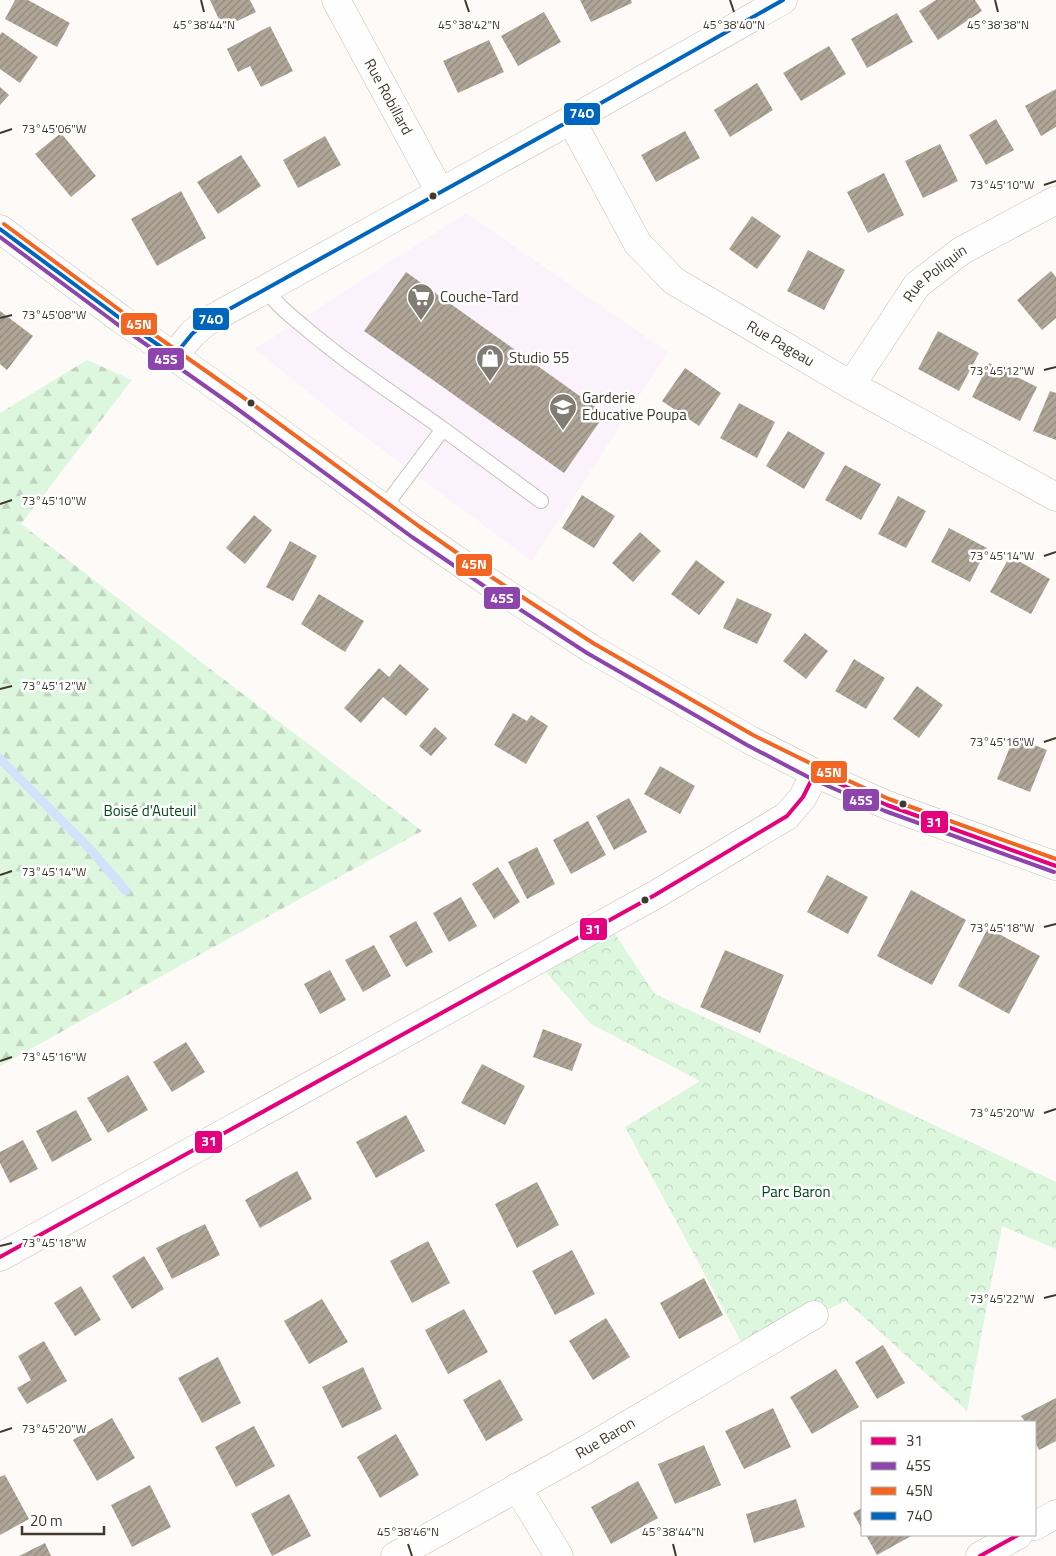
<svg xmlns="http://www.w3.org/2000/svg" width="1056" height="1556" font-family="'Titillium Web',sans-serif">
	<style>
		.commercial { fill: #fcf2fb }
		.forest { fill: url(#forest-firs) }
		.park { fill: url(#park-crowns) }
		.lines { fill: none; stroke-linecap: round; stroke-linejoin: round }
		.stream { stroke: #d2e2fa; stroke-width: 9 }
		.building { fill: url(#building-hatch) }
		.lane-casing { stroke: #c5c1ba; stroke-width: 16 }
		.street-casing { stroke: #c5c1ba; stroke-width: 29 }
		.secondary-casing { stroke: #c5c1ba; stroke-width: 29 }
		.lane { stroke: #fffefe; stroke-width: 14 }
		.street { stroke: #fffefe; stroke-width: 28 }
		.secondary { stroke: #fffefe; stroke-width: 28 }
		.bus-1-casing { stroke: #fff; stroke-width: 8 }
		.bus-2-casing { stroke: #fff; stroke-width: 8 }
		.bus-3-casing { stroke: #fff; stroke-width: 8 }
		.bus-4-casing { stroke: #fff; stroke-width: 8 }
		.bus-1 { stroke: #e5007d; stroke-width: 4 }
		.bus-2 { stroke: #8e44ad; stroke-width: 4 }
		.bus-3 { stroke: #f26522; stroke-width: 4 }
		.bus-4 { stroke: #0065bd; stroke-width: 4 }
		.ticks { fill: none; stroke: #40392e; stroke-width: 2 }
		.bus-dot { fill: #40392e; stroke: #fff; stroke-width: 2 }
		.labels { text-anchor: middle; stroke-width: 5; stroke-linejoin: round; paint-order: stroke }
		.street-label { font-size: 15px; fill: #40392e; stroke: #fff }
		.poi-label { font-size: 15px; fill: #40392e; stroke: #fff; text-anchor: start }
		.park-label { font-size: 15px; fill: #034819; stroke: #fff }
		.ticks-label { font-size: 12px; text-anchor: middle; fill: #40392e; stroke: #fff; stroke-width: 5; stroke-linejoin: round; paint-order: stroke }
		.line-badge { stroke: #fff; stroke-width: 2 }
		.badge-label { font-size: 14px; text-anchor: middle; font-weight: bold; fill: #fff }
	</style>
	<defs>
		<pattern id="forest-firs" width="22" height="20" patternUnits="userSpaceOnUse" patternTransform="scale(1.25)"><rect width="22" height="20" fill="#ddf7de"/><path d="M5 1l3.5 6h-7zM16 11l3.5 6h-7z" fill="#bfd4bf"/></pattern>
		<pattern id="park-crowns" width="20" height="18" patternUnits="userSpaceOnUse" patternTransform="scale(1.25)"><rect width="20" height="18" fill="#ddf7de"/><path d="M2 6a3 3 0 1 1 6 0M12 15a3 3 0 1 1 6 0" fill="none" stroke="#bfd4bf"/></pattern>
		<pattern id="building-hatch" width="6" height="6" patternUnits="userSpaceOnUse" patternTransform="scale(1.25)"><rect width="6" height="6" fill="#afa698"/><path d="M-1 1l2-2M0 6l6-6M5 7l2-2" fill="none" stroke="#90887c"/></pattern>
	</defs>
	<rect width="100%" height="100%" fill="#fdfaf7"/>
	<path class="commercial" d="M466,213L668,352L532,561L344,421L255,349Z"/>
	<path class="forest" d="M87,360L132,380L21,524L422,831L0,1066V413Z"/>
	<path class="park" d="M613,931L655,994L1056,1182V1249L1002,1226L967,1411L846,1301L744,1347L625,1127L700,1081L591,1024L544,970Z"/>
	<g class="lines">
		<path class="stream" d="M0,759L90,849L126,891"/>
	</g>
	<path class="building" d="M15,0H28L70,23L57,47L5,19Z
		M210,0H250L256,12L223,28Z
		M580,0H631L632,3L591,22Z
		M936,0H975L982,11L938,40L919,11Z
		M544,12L561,42L518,66L501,36Z
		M897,13L913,42L867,68L851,39Z
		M270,26L293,71L261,87L250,66L238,72L227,49Z
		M2,32L38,57L20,83L0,69V35Z
		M489,40L504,72L458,93L443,61Z
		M829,46L846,74L801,101L783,73Z
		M757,83L773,110L730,137L714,110Z
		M0,87L9,95L0,105Z
		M1056,89V127L1041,136L1025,106Z
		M996,119L1014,150L986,165L969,135Z
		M685,131L700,158L656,182L641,155Z
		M61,133L96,176L71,197L35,154Z
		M325,136L341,165L298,188L283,160Z
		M940,144L958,181L923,198L905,161Z
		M241,155L261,186L218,214L197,182Z
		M884,173L904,215L868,233L847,192Z
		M181,191L206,238L157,266L131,219Z
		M752,216L781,236L757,269L729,249Z
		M808,250L845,270L824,310L787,291Z
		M1051,271L1056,277V318L1042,330L1017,300Z
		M406,272L605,414L564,473L364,331Z
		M0,311L33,336L7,370L0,364Z
		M938,331L979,353L959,391L918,369Z
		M989,363L1037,387L1020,421L972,397Z
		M685,368L721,393L699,426L662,401Z
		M1050,391L1056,393V440L1033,431Z
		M739,403L775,422L757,458L720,438Z
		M788,431L825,453L804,489L766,466Z
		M845,465L881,484L861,520L825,500Z
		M582,495L615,516L594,548L562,528Z
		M898,496L926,511L906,548L878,534Z
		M254,515L272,530L245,564L226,548Z
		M949,528L987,548L970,582L931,562Z
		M640,532L661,551L633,582L612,563Z
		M290,541L317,556L293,601L266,587Z
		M1010,556L1050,579L1031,614L990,592Z
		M696,560L725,582L699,615L671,594Z
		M319,594L364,621L345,652L301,624Z
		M737,598L772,614L757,644L723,628Z
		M805,633L828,651L806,679L783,661Z
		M854,659L885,678L866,709L835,691Z
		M400,664L429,689L406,716L383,697L361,723L344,708L379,668L389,677Z
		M917,686L943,705L919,738L893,719Z
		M513,713L527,721L531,715L548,726L526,764L494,745Z
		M435,727L447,738L431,756L419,746Z
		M1014,737L1047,750L1030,792L997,779Z
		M660,766L695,786L680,814L644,794Z
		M629,798L647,832L614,850L596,816Z
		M588,821L606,855L571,874L553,840Z
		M537,847L555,884L527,899L508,862Z
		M498,867L520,902L494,919L472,884Z
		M827,875L868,897L848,934L807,912Z
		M911,890L966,920L932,985L877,956Z
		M461,897L477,926L449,942L433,913Z
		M416,921L433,952L406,967L389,936Z
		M988,928L1040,956L1009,1014L958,986Z
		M374,945L391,976L363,992L345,960Z
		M725,950L784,975L760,1033L700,1007Z
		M330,970L346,1000L320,1014L304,984Z
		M543,1029L582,1044L572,1071L533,1057Z
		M186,1042L205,1072L172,1092L153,1062Z
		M482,1064L525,1086L505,1125L461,1103Z
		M128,1075L148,1110L108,1133L87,1098Z
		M76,1110L92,1140L52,1162L36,1131Z
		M406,1115L425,1151L376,1178L356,1142Z
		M23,1140L38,1169L10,1183L0,1163V1152Z
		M297,1171L312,1199L260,1228L245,1200Z
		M537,1182L559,1225L517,1248L495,1204Z
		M205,1224L220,1255L172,1279L156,1248Z
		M428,1241L450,1283L412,1303L390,1261Z
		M572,1250L595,1294L555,1315L532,1271Z
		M144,1256L164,1289L132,1309L112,1276Z
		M704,1278L723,1315L679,1339L660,1303Z
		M81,1286L101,1320L75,1336L54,1303Z
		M322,1299L348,1342L309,1364L284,1321Z
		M464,1309L488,1352L448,1374L425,1330Z
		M606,1318L630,1357L593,1380L569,1341Z
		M44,1341L67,1381L27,1404L17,1388L31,1380L18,1356Z
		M883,1345L905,1383L877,1399L855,1362Z
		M218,1357L241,1403L202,1423L178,1378Z
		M363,1367L382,1409L342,1428L322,1387Z
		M836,1369L859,1407L812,1434L790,1397Z
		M500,1379L523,1420L486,1441L463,1400Z
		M1056,1398V1441L1039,1450L1035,1442V1422H1025L1021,1416Z
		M773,1408L791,1447L744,1469L725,1431Z
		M112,1418L135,1458L97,1481L73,1440Z
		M254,1426L275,1466L236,1487L215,1447Z
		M396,1434L419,1475L380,1498L357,1457Z
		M704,1445L721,1485L675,1504L658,1464Z
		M5,1475L29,1519L0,1535V1477Z
		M638,1481L658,1518L611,1544L591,1507Z
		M150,1485L171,1527L132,1547L111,1505Z
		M289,1494L311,1536L272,1556L251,1514Z
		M796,1499L805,1527L754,1543L746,1514Z
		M862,1508V1529L853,1513Z
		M866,1535H913L877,1555Z
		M45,1543L51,1556H19Z"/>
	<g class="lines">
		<g class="lane-casing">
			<path id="lane" d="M266,288C275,304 290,315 303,326C347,364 396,395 443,429L383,509
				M443,429L541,501"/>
		</g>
		<g class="street-casing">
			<g id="street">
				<path id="s1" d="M336,0L440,192"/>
				<path id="s2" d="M571,120L638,244L674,281L851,385L1056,497"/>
				<path d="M174,356L192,334L206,322L571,120L783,0"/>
				<path id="s3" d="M851,385L917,285L961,251L1056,200"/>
				<path d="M0,1257L655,895L787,816L803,797L815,773"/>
				<path d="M517,1487L559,1556"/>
				<path d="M1035,1526L1056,1514"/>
				<path id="s4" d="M395,1556L585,1450L814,1315"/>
				<path d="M980,1556L1018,1535"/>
			</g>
		</g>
		<g class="secondary-casing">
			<path id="secondary" d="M0,229L121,319L236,400L416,532L490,583L590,648L750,740L815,773L887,805L1056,866"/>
		</g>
		<use href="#lane" class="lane"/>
		<use href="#street" class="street"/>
		<use href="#secondary" class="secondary"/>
		<g class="bus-1-casing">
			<path id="bus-1" d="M815,773L887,805L1056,866
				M0,1257L655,895L787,816L803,797L815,773
				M980,1556L1018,1535"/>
		</g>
		<g class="bus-2-casing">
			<path id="bus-2" d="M0,237L117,324L232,405L412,537L487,588L587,653L747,745L812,779L885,811L1054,872"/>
		</g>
		<g class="bus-3-casing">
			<path id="bus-3" d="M4,224L125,314L240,395L420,527L493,578L593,643L753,735L818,767L889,799L1056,859"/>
		</g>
		<g class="bus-4-casing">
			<path id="bus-4" d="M0,229L121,319L174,356L192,334L206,322L571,120L783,0"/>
		</g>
		<use href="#bus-1" class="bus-1"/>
		<use href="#bus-2" class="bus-2"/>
		<use href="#bus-3" class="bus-3"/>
		<use href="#bus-4" class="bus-4"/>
	</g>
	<path class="ticks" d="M201,0L204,12M465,0L469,12M730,0L734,12M995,0L998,12M0,133L12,129M1044,185L1056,181M0,318L12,315M1044,370L1056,367M0,504L12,500M1044,556L1056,552M0,689L12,686M1044,742L1056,738M0,875L12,871M1044,927L1056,924M0,1061L12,1057M1044,1113L1056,1109M0,1246L12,1243M1044,1298L1056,1295M0,1432L12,1428M408,1544L412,1556M673,1544L676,1556"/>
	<defs>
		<g id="supermarket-pin" transform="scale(1.4375)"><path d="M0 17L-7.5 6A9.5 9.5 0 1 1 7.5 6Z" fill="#827d74" stroke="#fff"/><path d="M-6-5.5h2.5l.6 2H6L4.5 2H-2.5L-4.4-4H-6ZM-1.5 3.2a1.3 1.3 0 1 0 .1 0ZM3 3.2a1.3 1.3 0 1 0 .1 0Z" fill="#fff"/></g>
		<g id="shop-pin" transform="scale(1.4375)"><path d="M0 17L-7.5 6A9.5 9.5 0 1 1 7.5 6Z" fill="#827d74" stroke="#fff"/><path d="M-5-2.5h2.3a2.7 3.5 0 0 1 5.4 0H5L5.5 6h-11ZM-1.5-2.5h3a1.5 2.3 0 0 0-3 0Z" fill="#fff"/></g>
		<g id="school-pin" transform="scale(1.4375)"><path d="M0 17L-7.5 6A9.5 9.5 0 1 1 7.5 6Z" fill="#827d74" stroke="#fff"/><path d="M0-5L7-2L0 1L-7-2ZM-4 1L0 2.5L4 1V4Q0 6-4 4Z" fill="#fff"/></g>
	</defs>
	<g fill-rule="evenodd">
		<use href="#supermarket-pin" x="421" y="297"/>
		<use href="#shop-pin" x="490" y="358"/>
		<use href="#school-pin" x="563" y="407"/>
	</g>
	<g class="bus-dot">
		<circle cx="433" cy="196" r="4.5"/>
		<circle cx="251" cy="403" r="4.5"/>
		<circle cx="903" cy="804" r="4.5"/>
		<circle cx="645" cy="900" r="4.5"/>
	</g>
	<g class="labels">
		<g class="street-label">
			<text dy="5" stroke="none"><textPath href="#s1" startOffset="110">Rue Robillard</textPath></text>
			<text dy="5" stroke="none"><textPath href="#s3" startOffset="141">Rue Poliquin</textPath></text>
			<text dy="5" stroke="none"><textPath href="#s2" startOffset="316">Rue Pageau</textPath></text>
			<text dy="5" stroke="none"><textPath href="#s4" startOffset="241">Rue Baron</textPath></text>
		</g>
		<g class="poi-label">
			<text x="440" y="302">Couche-Tard</text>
			<text x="509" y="363">Studio 55</text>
			<text x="582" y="403">Garderie<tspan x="582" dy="17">Educative Poupa</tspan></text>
		</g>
		<g class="park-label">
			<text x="150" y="816">Boisé d'Auteuil</text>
			<text x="796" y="1197">Parc Baron</text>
		</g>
	</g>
	<g class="ticks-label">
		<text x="204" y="29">45°38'44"N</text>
		<text x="469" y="29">45°38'42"N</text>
		<text x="734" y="29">45°38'40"N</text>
		<text x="998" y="29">45°38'38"N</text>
		<text x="54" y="133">73°45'06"W</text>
		<text x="1002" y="189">73°45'10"W</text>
		<text x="54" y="319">73°45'08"W</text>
		<text x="1002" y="375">73°45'12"W</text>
		<text x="54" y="505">73°45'10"W</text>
		<text x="1002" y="560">73°45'14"W</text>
		<text x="54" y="690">73°45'12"W</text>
		<text x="1002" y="746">73°45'16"W</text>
		<text x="54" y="876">73°45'14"W</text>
		<text x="1002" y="932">73°45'18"W</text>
		<text x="54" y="1061">73°45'16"W</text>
		<text x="1002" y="1117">73°45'20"W</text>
		<text x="54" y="1247">73°45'18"W</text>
		<text x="1002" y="1303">73°45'22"W</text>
		<text x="54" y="1433">73°45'20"W</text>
		<text x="408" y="1536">45°38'46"N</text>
		<text x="673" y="1536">45°38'44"N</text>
	</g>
	<g class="line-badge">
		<rect x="563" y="102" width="38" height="24" rx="5" fill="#0065bd"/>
		<rect x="192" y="307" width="38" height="24" rx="5" fill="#0065bd"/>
		<rect x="120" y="312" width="38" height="24" rx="5" fill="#f26522"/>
		<rect x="147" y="347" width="38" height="24" rx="5" fill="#8e44ad"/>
		<rect x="455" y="553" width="38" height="24" rx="5" fill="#f26522"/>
		<rect x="483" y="586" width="38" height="24" rx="5" fill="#8e44ad"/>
		<rect x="810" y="760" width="38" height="24" rx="5" fill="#f26522"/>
		<rect x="842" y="788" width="38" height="24" rx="5" fill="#8e44ad"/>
		<rect x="920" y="810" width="29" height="24" rx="5" fill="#e5007d"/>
		<rect x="579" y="917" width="29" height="24" rx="5" fill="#e5007d"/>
		<rect x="194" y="1130" width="29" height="24" rx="5" fill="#e5007d"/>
	</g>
	<g class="badge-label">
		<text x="582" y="118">74O</text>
		<text x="211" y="324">74O</text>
		<text x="139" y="329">45N</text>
		<text x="166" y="364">45S</text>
		<text x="474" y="569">45N</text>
		<text x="502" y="603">45S</text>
		<text x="829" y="777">45N</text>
		<text x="861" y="805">45S</text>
		<text x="934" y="827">31</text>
		<text x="593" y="934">31</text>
		<text x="209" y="1146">31</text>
	</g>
	<rect x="861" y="1421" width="175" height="115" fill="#ffffff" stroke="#b3b0ab"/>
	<rect x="871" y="1437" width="25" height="8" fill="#e5007d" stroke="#b3b0ab"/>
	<text x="906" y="1446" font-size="15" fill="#40392e">31</text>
	<rect x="871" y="1462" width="25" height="8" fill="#8e44ad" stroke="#b3b0ab"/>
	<text x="906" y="1471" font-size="15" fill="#40392e">45S</text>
	<rect x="871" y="1487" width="25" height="8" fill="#f26522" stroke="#b3b0ab"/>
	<text x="906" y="1496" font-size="15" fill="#40392e">45N</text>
	<rect x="871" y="1512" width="25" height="8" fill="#0065bd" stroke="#b3b0ab"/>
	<text x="906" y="1521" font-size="15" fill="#40392e">74O</text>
	<path d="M22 1526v8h82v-8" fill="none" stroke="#40392e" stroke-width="2.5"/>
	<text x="30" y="1526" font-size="15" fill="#40392e" stroke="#ffffff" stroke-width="4" paint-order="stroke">20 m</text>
</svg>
